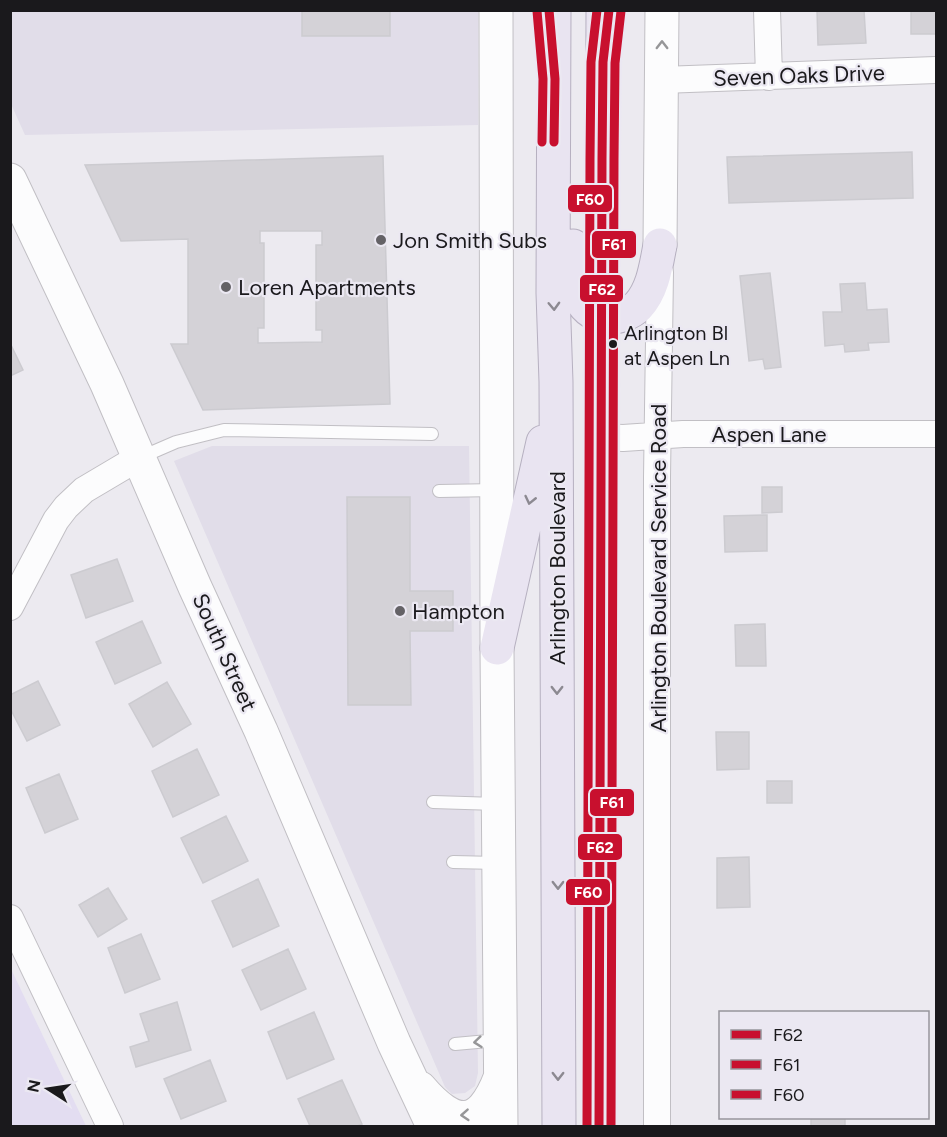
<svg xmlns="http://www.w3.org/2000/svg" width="947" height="1137" font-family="Figtree,sans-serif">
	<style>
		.built { fill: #e1dde9 }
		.green { fill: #e3ddf1 }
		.building { fill: #d4d2d7; stroke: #cccbd0; stroke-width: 1.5; fill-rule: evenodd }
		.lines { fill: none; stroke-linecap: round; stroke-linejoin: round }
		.lane-casing { stroke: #c1bfc4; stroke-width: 14 }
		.street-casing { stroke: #c1bfc4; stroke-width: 28 }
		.secondary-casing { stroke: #c1bfc4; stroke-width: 35 }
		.highway-casing { stroke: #b6b0c0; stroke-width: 35 }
		.lane { stroke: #fcfcfd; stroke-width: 12 }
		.street { stroke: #fcfcfd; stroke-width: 26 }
		.secondary { stroke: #fcfcfd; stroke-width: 33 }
		.highway { stroke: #e9e4f1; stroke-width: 33 }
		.bus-1-casing { stroke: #ebe8f2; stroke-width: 14 }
		.bus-2-casing { stroke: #ebe8f2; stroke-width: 14 }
		.bus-3-casing { stroke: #ebe8f2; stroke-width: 14 }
		.bus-1 { stroke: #c8102e; stroke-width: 9 }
		.bus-2 { stroke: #c8102e; stroke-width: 9 }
		.bus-3 { stroke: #c8102e; stroke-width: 9 }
		.oneway { stroke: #969698 }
		.oneway2 { stroke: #8c8991 }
		.poi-dot { fill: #646266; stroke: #ebe8f2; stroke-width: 2 }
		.bus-dot { fill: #1a191c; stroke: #ebe8f2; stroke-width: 2 }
		.labels { text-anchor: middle; stroke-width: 4.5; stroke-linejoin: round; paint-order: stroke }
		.bus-label { font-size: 20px; fill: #1a191c; stroke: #ebe8f2; text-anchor: start }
		.street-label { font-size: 22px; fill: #1a191c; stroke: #ebe8f2 }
		.poi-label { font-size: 22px; fill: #1a191c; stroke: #ebe8f2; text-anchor: start }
		.line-badge { stroke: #ebe8f2; stroke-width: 2 }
		.badge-label { font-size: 16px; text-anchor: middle; font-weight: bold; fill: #fff }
	</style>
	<rect width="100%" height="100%" fill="#eceaf0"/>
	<path class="built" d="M10,11H478V125L25,135L11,104Z
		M212,446H469L478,1073L475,1086L465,1093L452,1094L445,1087L174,461Z"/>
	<path class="green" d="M11,969L86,1126H11Z"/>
	<path class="building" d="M302,10H390V36H302Z
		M817,10H864L866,43L818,45Z
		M911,10H936V34H911Z
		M912,152L913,198L729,203L727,157Z
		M383,156L390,404L203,410L171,344H188V239L121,241L85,165ZM260,231H322V245H316V330H322V342L258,343V328H264V243H260Z
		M770,273L781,367L765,369L763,359L749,361L740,276Z
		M865,283L867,310L887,309L889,342L868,343L869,350L845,352L844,344L825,346L823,312H842L840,284Z
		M10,343L23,370L10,376Z
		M762,487H782V512L762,513Z
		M347,497H410V591H453V631H410L411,705H348Z
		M767,515V551L725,552L724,516Z
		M117,559L133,601L86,618L71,575Z
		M142,621L161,663L115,684L96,642Z
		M765,624L766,666H736L735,625Z
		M38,681L60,725L27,741L10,708V695Z
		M167,682L191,724L153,747L129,704Z
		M716,732H749V769L717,770Z
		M197,749L219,795L173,817L152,771Z
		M59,774L78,819L45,833L26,788Z
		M767,781H792V803H767Z
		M226,816L248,861L203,883L181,838Z
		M749,857L750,907L717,908V858Z
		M258,879L279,926L233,947L212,901Z
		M108,888L127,919L98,937L79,905Z
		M141,934L160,979L125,993L108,948Z
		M288,949L306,989L261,1010L242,970Z
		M177,1002L191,1050L136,1067L130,1047L149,1041L140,1014Z
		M314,1012L334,1059L287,1079L268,1032Z
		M210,1060L226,1101L181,1119L164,1079Z
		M342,1080L362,1124L357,1126H310L298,1099Z
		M811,1118H845V1126H811Z"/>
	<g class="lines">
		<g class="lane-casing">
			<path id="lane" d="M139,458L176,442L224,430L432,434
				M439,491L497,490
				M433,802L497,804
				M453,862L497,863
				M455,1044L499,1040"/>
		</g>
		<g class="street-casing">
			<path id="street" d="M767,10L769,77
				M662,80L936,70
				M601,437L623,438L683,434H936
				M10,607L56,520L66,507L84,490L138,458
				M10,918L110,1126
				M657,1126V477L660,272"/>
		</g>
		<g class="secondary-casing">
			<path id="secondary" d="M496,10L497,648L501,1126
				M10,180L107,384L195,587L261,731L394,1043L433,1126
				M660,245L662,10
				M420,1088C454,1128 480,1130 500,1078"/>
		</g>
		<g class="highway-casing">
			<path id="highway" d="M554,10L553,293L556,382L559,1126
				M573,246C573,273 572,313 608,317C618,318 631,313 638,306C653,290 656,266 660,245
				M497,648L543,442
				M599,1126L603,10"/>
		</g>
		<use href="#lane" class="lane"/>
		<use href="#street" class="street"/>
		<use href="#secondary" class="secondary"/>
		<use href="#highway" class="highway"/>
		<g class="bus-1-casing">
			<path id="bus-1" d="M549,10L555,79L554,142
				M599,1126L602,159L603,62L609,10"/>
		</g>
		<g class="bus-2-casing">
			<path id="bus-2" d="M537,11L543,79L542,142
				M611,1126L614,159L615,63L621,11"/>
		</g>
		<g class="bus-3-casing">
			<path id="bus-3" d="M587,1126L590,159L591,62L597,10"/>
		</g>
		<use href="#bus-1" class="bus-1"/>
		<use href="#bus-2" class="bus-2"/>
		<use href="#bus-3" class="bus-3"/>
	</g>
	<defs><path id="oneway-chevron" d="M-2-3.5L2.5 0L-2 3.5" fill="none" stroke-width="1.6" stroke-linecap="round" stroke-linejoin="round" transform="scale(1.5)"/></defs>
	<g class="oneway">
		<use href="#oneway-chevron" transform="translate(662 45) rotate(-90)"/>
		<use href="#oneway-chevron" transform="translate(478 1042) rotate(174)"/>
		<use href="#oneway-chevron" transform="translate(465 1115) rotate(176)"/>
	</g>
	<g class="oneway2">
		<use href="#oneway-chevron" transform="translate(554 306) rotate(88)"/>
		<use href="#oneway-chevron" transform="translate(530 500) rotate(103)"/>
		<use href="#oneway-chevron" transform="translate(557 690) rotate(90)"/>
		<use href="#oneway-chevron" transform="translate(558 885) rotate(90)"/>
		<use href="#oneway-chevron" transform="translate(558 1076) rotate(90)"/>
	</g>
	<g class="poi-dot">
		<circle cx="381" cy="240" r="6"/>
		<circle cx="226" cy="287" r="6"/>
		<circle cx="400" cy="611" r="6"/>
	</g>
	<circle class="bus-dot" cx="613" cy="344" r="5"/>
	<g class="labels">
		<g class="bus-label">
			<text x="624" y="340">Arlington Bl<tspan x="624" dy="25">at Aspen Ln</tspan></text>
		</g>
		<g class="street-label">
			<text transform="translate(799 75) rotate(-2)" y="8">Seven Oaks Drive</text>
			<text x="769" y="442">Aspen Lane</text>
			<text transform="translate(557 568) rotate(-90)" y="8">Arlington Boulevard</text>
			<text transform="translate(658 568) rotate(-90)" y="8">Arlington Boulevard Service Road</text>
			<text transform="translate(225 652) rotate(66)" y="8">South Street</text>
		</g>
		<g class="poi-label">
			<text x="393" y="248">Jon Smith Subs</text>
			<text x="238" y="295">Loren Apartments</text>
			<text x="412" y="619">Hampton</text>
		</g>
	</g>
	<g class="line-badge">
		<rect x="567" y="184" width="46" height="29" rx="6" fill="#c8102e"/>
		<rect x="591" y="230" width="46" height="29" rx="6" fill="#c8102e"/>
		<rect x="579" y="274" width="45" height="29" rx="6" fill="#c8102e"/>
		<rect x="589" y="788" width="46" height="29" rx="6" fill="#c8102e"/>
		<rect x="577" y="833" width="46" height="28" rx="6" fill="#c8102e"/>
		<rect x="565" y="878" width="46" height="28" rx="6" fill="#c8102e"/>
	</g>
	<g class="badge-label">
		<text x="590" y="205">F60</text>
		<text x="614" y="250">F61</text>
		<text x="602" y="295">F62</text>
		<text x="612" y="808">F61</text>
		<text x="600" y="853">F62</text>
		<text x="588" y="898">F60</text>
	</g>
	<rect width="947" height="1137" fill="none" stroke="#1a191c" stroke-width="24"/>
	<rect x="719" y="1011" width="210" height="108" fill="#ebe8f2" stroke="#97959c" stroke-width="1.5"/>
	<rect x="731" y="1030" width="30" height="9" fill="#c8102e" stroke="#97959c" stroke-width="1.5"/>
	<text x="773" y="1041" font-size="18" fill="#1a191c">F62</text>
	<rect x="731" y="1060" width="30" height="9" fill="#c8102e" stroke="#97959c" stroke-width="1.5"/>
	<text x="773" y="1071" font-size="18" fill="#1a191c">F61</text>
	<rect x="731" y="1090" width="30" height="9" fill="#c8102e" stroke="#97959c" stroke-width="1.5"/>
	<text x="773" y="1101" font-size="18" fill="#1a191c">F60</text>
	<g transform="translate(48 1089) rotate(282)" stroke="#ebe8f2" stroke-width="4.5" paint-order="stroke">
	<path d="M0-4.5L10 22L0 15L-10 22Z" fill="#1a191c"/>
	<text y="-9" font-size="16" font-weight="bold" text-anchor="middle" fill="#1a191c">N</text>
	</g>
</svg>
